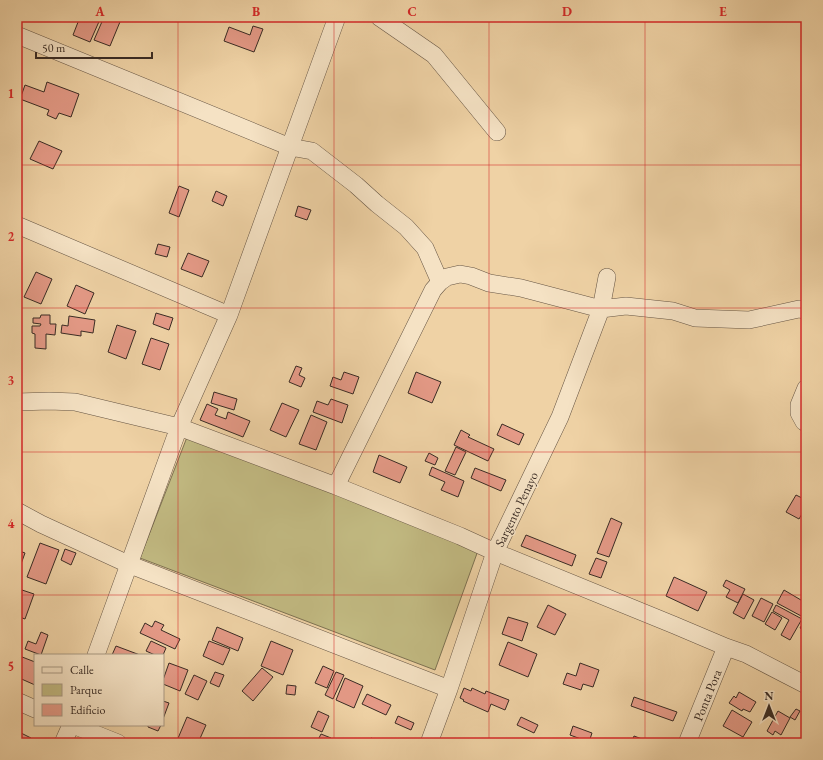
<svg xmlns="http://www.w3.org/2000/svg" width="823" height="760" font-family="'EB Garamond',serif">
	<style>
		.green { fill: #c1b981; stroke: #7d7252 }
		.building { fill: #e59a87; stroke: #392b24 }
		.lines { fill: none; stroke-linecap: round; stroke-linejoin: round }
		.street-casing { stroke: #654; stroke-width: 18 }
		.street { stroke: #f5e2c4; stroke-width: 17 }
		.grid { fill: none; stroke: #d62828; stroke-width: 1; stroke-opacity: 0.55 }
		.labels { text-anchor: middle; stroke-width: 3; stroke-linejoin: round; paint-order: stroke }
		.street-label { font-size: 13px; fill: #392b24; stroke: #f5e2c4 }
		.neatline { fill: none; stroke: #d62828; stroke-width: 1.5 }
		.grid-label { font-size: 13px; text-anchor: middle; font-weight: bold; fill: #d62828 }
	</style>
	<rect width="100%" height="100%" fill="#efd2a5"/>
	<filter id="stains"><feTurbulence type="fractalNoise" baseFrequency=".005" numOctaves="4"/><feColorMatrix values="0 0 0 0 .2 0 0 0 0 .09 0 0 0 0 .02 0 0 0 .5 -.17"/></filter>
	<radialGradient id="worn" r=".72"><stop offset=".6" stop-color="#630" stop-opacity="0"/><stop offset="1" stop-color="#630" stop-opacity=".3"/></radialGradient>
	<path class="green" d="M189,432L480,545L435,670L140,558Z"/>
	<path class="building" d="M80,17H101L90,42L73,35Z
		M104,17H122L110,46L94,40Z
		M253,26L263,29L254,52L224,41L229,27L250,35Z
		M47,82L79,94L71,117L59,113L56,119L47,115L49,110L20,99L25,85L44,92Z
		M39,141L62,151L53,169L30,159Z
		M179,186L189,190L179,217L169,213Z
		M216,191L227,196L223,206L212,201Z
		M298,206L311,210L307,220L295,216Z
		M158,244L170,247L167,257L155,254Z
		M188,253L209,261L202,277L181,269Z
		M36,272L52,279L41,304L24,297Z
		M76,285L94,293L85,314L67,306Z
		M156,313L173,318L169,330L153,324Z
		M41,315H50V324H56L55,335L46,334V349L35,348V334L32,333V326H40L41,324L33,323V318H40Z
		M69,316L95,320L93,333L81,331V336L61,333L62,325L68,326Z
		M117,325L136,331L126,359L108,352Z
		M151,338L169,344L160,370L142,364Z
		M296,366L302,368L299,375L305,378L301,387L289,382Z
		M344,372L359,377L353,394L330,386L333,377L341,380Z
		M416,372L441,382L432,403L408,393Z
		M214,392L237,399L234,410L211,403Z
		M331,399L348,405L342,423L313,412L317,401L328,405Z
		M282,403L299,410L286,437L270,430Z
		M207,404L218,409L215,415L226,419L228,412L250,421L243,437L200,420Z
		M311,415L327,422L316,450L299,444Z
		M502,424L524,434L519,445L497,435Z
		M461,430L470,435L468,437L494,449L488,461L454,445Z
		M456,447L466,452L455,475L445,471Z
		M429,453L438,458L435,465L425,461Z
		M379,455L407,467L400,483L373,472Z
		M432,467L464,481L458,497L441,490L445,482L429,475Z
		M475,468L506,480L501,491L471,478Z
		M796,495L806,500V507L799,519L786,512Z
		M611,518L622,523L609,557L597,553Z
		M526,535L576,555L572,566L521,546Z
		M40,543L59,550L46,584L27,577Z
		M65,549L76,553L71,565L61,560Z
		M17,550L25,553L17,575Z
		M596,558L607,562L601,578L589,574Z
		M674,577L707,592L698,611L666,596Z
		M726,580L745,589L738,603L726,597L730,590L723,586Z
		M22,590L34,594L25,619L17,616V604Z
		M784,590L806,603V612L803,617L777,603Z
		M743,594L754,600L744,619L733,613Z
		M761,598L773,604L764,622L752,616Z
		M548,605L566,614L555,635L537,627Z
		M776,605L802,619L790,640L781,635L789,620L773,611Z
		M772,612L782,618L775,630L765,624Z
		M508,617L528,623L522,641L502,634Z
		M806,618V631L800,628Z
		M155,621L164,625L161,630L180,639L175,649L140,633L145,623L152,627Z
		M217,627L243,638L238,651L212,640Z
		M41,632L48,635L41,655L25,649L28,641L36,644Z
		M151,641L166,648L163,655H155L146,651Z
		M209,641L230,649L223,665L203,656Z
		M271,641L293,650L283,675L261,666Z
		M508,642L537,654L528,677L499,665Z
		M116,646L140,655H112Z
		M17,655L35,662V685L17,677Z
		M169,663L188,670L180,691L163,684V680Z
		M580,663L599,670L593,687L583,684L581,690L563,684L567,673L576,676Z
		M323,666L334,671L327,688L315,683Z
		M262,668L273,677L253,701L242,691Z
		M215,672L224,675L219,687L210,683Z
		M336,672L344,675L333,699L325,695Z
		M194,675L207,681L198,700L185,694Z
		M345,678L363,686L354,708L336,700Z
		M287,685L296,686L295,695L286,694Z
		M464,688L471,691L472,688L485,694L486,691L509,700L505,710L491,704L488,712L463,701L464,700L460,698Z
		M739,692L756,702L750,712L743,709L742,711L729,703L734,696L736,698Z
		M367,694L391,705L386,715L362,704Z
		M634,697L677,712L673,721L631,706Z
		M163,701L169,703L163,719Z
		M796,709L800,711L795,720L790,717Z
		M732,710L752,722L743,737L723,726Z
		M318,711L329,716L322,732L311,727Z
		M778,711L790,718L781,735L775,731L773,735L767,731Z
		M398,716L414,723L411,730L395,723Z
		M187,717L206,725L198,743H176Z
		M521,717L538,725L534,733L517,725Z
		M148,725H161L158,731L148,727Z
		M573,726L592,733L589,742L570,735Z
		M17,731L31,738L29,743H17Z
		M321,734L331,738L329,743H324L318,740Z
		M634,736L650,742L649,743H631Z
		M371,738L386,743H369Z
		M782,738L789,742V743H778Z"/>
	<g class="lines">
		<g class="street-casing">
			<path id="street" d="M379,17L434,55L497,132
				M17,35L290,147L312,151L356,185L377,204L406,227L425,248L440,282
				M17,225L229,315
				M806,388L799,405V413L804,422L806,423
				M17,402L49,401L75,402L179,427L336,486L460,536L495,552L674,625L726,647L746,654L806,685
				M336,486L433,290L440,282L447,277L460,274L471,276L489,283L521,288L601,309L626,306L673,311L695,318L749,320L799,309L806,310
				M17,511L41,524L128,564L449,689
				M96,655L179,427L229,315L337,17
				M17,701L35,709
				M73,725L118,743
				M63,743L71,725
				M429,743L449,689L495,552L560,417L601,309L607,277
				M687,743L726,647"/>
		</g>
		<use href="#street" class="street"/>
	</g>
	<path class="grid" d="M178,17V743M334,17V743M489,17V743M645,17V743M17,165H806M17,308H806M17,452H806M17,595H806"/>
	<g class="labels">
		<g class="street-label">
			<text transform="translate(516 509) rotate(-64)" y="5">Sargento Penayo</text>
			<text transform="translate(707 695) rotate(-68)" y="5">Ponta Pora</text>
		</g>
	</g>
	<rect width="823" height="760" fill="none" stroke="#efd2a5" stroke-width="44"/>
	<rect x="34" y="654" width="130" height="72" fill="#f5e2c4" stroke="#aa9984"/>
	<rect x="42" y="667" width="20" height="6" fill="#f5e2c4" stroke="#aa9984"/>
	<text x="70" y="674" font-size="12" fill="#392b24">Calle</text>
	<rect x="42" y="684" width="20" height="12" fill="#c1b981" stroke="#aa9984"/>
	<text x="70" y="694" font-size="12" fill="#392b24">Parque</text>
	<rect x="42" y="704" width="20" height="12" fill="#e59a87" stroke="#aa9984"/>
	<text x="70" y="714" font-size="12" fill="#392b24">Edificio</text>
	<g transform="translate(769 706)" stroke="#f5e2c4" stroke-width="3" paint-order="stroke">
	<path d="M0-3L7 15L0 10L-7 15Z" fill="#392b24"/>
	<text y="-6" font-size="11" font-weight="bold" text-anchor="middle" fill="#392b24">N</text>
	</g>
	<path d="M36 52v6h116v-6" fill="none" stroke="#392b24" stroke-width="2"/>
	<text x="42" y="52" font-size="12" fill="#392b24" stroke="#f5e2c4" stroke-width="3" paint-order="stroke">50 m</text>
	<rect x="22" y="22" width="779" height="716" class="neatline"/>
	<g class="grid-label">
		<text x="100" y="16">A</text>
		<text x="256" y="16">B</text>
		<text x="412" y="16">C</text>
		<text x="567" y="16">D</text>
		<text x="723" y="16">E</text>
		<text x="11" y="98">1</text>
		<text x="11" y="241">2</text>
		<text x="11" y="385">3</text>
		<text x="11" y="528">4</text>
		<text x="11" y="671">5</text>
	</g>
	<rect width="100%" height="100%" filter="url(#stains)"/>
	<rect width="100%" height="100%" fill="url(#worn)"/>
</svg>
